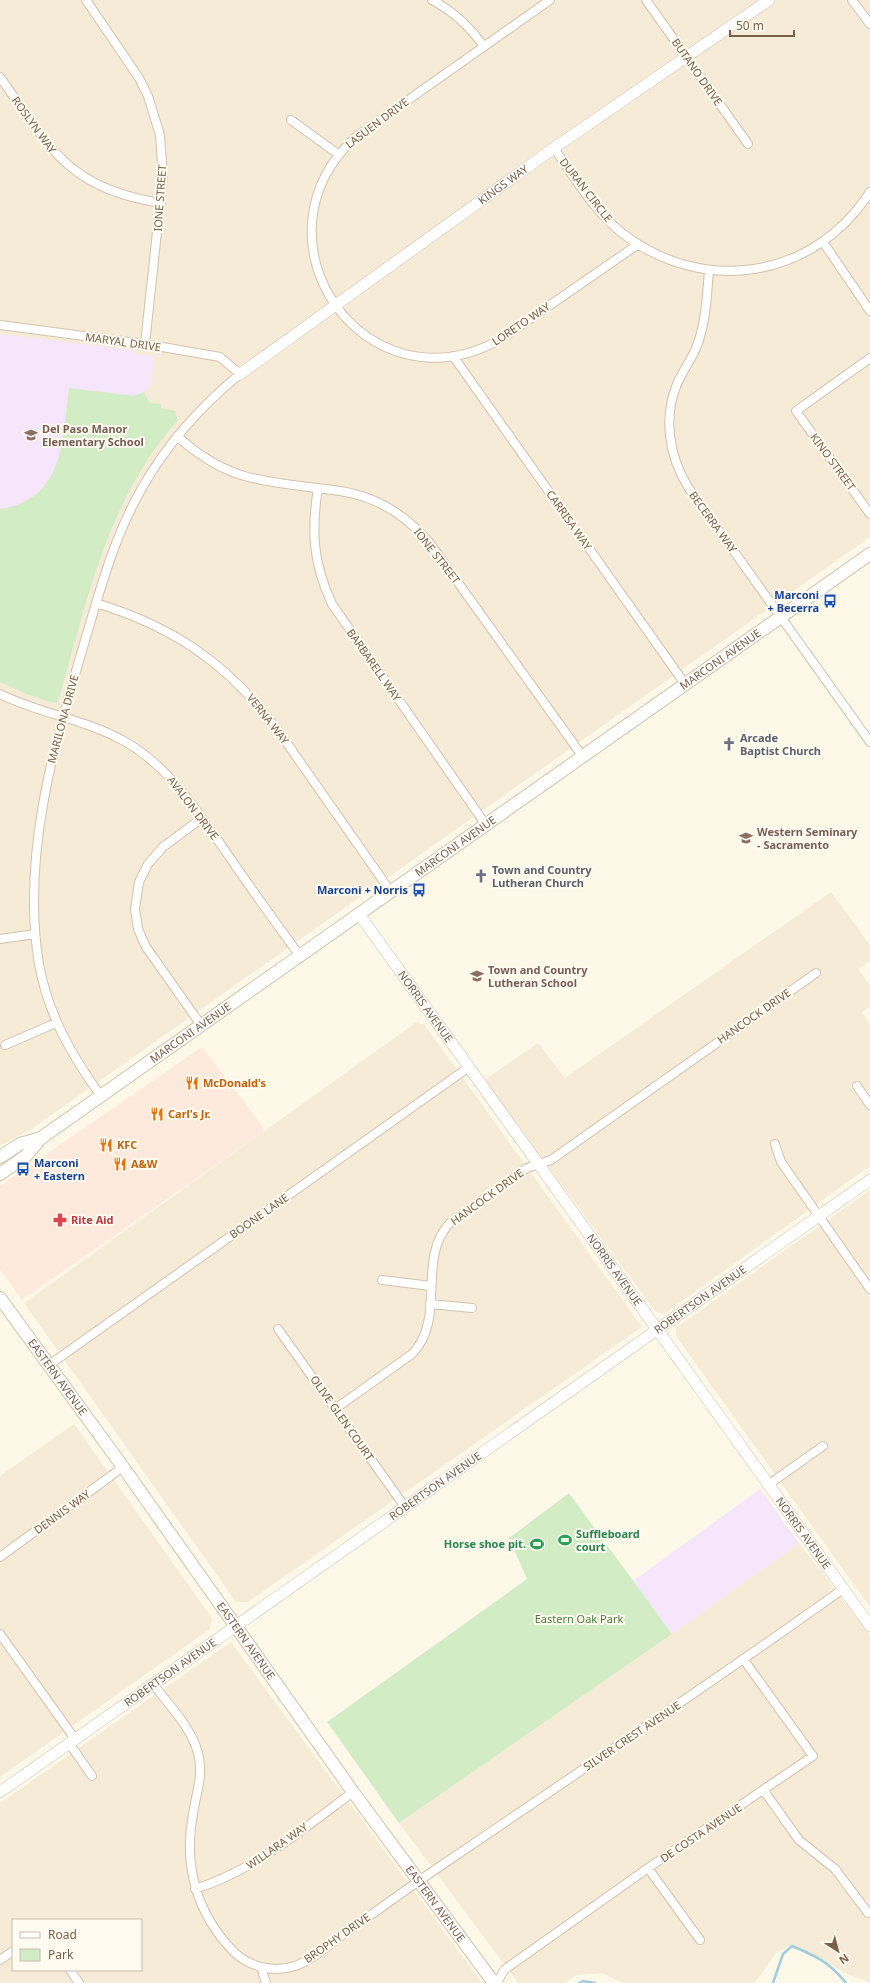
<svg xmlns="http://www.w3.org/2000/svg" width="870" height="1983" font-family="'Noto Sans',sans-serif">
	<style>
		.residential { fill: #f6ebd7; fill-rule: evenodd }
		.commercial { fill: #feeadd }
		.education { fill: #f5e6fb }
		.green { fill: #d2edc6 }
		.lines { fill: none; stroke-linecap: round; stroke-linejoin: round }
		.stream { stroke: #a1cddc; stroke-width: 2.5 }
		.minor-casing { stroke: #d2c1ad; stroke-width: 10 }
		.tertiary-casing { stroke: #d2c1ad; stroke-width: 12 }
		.secondary-casing { stroke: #d5c2ab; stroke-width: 14 }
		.minor { stroke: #fff; stroke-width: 8 }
		.tertiary { stroke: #fff; stroke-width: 11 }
		.secondary { stroke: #fff; stroke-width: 12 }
		.labels { text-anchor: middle; stroke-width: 4; stroke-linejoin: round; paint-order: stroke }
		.street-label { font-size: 11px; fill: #7b604a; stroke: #fffbf1 }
		.education-label { font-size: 11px; font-weight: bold; fill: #785e54; stroke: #fffbf1; text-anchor: start }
		.transit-label { font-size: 11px; font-weight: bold; fill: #164399; stroke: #fffbf1; text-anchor: end }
		.worship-label { font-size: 11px; font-weight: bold; fill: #5b616d; stroke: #fffbf1; text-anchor: start }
		.food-label { font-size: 11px; font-weight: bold; fill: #c56008; stroke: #fffbf1; text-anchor: start }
		.health-label { font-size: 11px; font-weight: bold; fill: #be3a42; stroke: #fffbf1; text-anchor: start }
		.leisure-label { font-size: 11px; font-weight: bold; fill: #27864d; stroke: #fffbf1; text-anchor: start }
		.park-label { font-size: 11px; fill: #4a7b3e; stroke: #fffbf1 }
	</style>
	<rect width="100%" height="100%" fill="#fef8e9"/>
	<path class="residential" d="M0,0H870V537L33,1128L0,1146Z
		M831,892L870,945V961L858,969L870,985V1006L862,1012L870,1024V1166L664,1314L656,1312L484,1080L538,1043L565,1078Z
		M418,1021L420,1024H424L642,1327L248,1602H236L24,1303Z
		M870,1190V1607L676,1336V1328Z
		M74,1424L212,1618L210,1629L0,1777V1476Z
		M799,1543L870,1635V1983L848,1974L790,1945L775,1954L760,1976L754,1983H623L602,1973L577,1975L564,1983H518L399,1823L672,1634Z
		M231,1642L482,1983H0V1803ZM13,1920H141V1970H13Z"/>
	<path class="commercial" d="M202,1047L263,1127V1132L22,1300L0,1270V1186Z"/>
	<path class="education" d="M0,334L131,350L133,354L155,356L151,385L141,394L134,396L69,388L61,450L53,474L45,486L32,497L16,506L0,509Z
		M760,1489L799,1543L672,1634L633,1581Z"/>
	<path class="green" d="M69,388L134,396L144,392L150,403L161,404V408L175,411L178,420C108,499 88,597 60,695L57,702L53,703L26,694L0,682V509C65,500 62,439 69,388Z
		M569,1493L672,1634L399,1823L327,1722L527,1579L509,1538Z"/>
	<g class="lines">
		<path class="stream" d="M579,1983L583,1981L595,1983
			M773,1983L783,1954L792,1946C816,1956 829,1962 846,1983"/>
		<g class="minor-casing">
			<path id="minor" d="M86,0L139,78L148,96L160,135L163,176L145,344
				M432,0C453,11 469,26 483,45
				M550,0L357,136C243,237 364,416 501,339L637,245
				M646,0L748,144
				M852,0L870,24
				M0,77C50,148 68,189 161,203
				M291,120L338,154
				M554,148C574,177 594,211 622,233C703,296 814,279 870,192
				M823,242L870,311
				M709,270C707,295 706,320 698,343C693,358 683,370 677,384C663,418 669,456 688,487L870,742
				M0,325L145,344L220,357L240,374C201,406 167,444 142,488C114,537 100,590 84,644C54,745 21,857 39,964C48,1014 71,1055 101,1096
				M453,356L685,684
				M870,358L796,411L870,514
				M177,436C198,455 221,470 248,477C322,496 371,476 429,542L583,757
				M318,488C311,532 313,563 332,604L486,825
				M96,603C174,627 227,663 277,729L391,892
				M0,694C40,714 85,719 124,741C169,766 197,811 226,852C250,887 275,922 300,956
				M0,939L35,934
				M201,1025L146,947L138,929L135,909L139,882L148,864L163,847L202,818
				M5,1045L56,1023
				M857,1086L870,1105
				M775,1144L781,1162L870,1289
				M382,1280L431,1286
				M430,1304L472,1308
				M278,1329L405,1507
				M49,1365L469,1067
				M335,1409L412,1354C447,1319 416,1258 450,1223L527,1168L551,1160L816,973
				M768,1485L823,1446
				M0,1557L123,1467
				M0,1634L75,1739
				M153,1684C169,1705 191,1727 198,1753C204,1775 196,1793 193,1814C183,1865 197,1914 233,1951C249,1967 274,1973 295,1966C314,1959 330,1944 347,1932C378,1910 408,1888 439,1867C575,1775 710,1684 843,1589
				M69,1743L92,1776
				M764,1791L799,1840L835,1869L868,1913
				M648,1868L700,1940
				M195,1889C255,1870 303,1829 353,1792
				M0,1960L13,1951
				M261,1967L266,1983
				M70,1970L79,1983
				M497,1983L504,1970L648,1868L813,1756L744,1660"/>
		</g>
		<g class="tertiary-casing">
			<g id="tertiary">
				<path id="s1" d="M240,374L554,148L769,0"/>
				<path id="s2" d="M359,914L870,1626"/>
				<path id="s3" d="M0,1792L870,1180"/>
			</g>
		</g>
		<g class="secondary-casing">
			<g id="secondary">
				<path d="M0,1157L20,1144L41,1138"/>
				<path id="s4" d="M0,1174L26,1156L41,1138L870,554"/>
				<path id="s5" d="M0,1298L123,1467L353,1792L494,1983"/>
			</g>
		</g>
		<use href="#minor" class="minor"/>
		<use href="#tertiary" class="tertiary"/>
		<use href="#secondary" class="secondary"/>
	</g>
	<defs>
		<g id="school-bare" transform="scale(1.08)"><path d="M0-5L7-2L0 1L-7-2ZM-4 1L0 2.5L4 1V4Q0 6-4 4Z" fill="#8d6e63" stroke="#fffbf1" stroke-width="2.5" paint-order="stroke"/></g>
		<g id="bus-bare" transform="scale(1.08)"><path d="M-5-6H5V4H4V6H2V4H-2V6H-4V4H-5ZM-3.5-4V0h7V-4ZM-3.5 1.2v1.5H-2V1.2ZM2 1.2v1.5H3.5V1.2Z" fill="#1a4fb4" stroke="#fffbf1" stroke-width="2.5" paint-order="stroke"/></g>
		<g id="church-bare" transform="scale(1.08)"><path d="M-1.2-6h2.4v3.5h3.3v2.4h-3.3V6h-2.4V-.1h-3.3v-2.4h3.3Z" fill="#6b7280" stroke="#fffbf1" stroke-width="2.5" paint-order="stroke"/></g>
		<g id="restaurant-bare" transform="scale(1.08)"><path d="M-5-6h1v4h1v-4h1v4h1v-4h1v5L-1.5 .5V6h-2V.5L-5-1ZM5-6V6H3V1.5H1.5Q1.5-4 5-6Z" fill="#e8710a" stroke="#fffbf1" stroke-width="2.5" paint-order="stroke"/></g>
		<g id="pharmacy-bare" transform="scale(1.08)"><path d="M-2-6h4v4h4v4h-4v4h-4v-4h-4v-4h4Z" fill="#e0444e" stroke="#fffbf1" stroke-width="2.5" paint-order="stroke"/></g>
		<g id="stadium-bare" transform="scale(1.08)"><path d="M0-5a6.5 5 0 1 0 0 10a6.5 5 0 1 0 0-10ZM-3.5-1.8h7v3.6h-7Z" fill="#2e9e5b" stroke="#fffbf1" stroke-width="2.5" paint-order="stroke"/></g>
	</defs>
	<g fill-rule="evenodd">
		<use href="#school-bare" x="31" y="435"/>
		<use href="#bus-bare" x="830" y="601"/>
		<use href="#church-bare" x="729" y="744"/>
		<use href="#school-bare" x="746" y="838"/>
		<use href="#church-bare" x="481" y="876"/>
		<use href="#bus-bare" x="419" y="890"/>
		<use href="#school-bare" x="477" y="976"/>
		<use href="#restaurant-bare" x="192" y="1083"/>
		<use href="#restaurant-bare" x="157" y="1114"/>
		<use href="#restaurant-bare" x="106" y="1145"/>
		<use href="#restaurant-bare" x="120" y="1164"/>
		<use href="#bus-bare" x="23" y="1169"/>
		<use href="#pharmacy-bare" x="60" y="1220"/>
		<use href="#stadium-bare" x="565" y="1540"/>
		<use href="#stadium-bare" x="537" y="1544"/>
	</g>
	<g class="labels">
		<g class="street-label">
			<text transform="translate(697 72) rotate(55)" y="4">BUTANO DRIVE</text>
			<text transform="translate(377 123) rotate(-37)" y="4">LASUEN DRIVE</text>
			<text transform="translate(34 125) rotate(54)" y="4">ROSLYN WAY</text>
			<text dy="4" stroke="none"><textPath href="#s1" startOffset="324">KINGS WAY</textPath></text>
			<text transform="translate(586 190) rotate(52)" y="4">DURAN CIRCLE</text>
			<text transform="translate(160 198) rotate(-86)" y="4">IONE STREET</text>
			<text transform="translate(521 324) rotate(-34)" y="4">LORETO WAY</text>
			<text transform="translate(123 342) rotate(8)" y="4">MARYAL DRIVE</text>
			<text transform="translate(833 462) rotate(54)" y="4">KINO STREET</text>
			<text transform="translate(569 520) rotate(55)" y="4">CARRISA WAY</text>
			<text transform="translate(713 522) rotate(54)" y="4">BECERRA WAY</text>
			<text transform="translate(437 556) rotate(52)" y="4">IONE STREET</text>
			<text dy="4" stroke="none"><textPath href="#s4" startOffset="886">MARCONI AVENUE</textPath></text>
			<text transform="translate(374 665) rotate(55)" y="4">BARBARELL WAY</text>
			<text transform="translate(63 719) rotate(-75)" y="4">MARILONA DRIVE</text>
			<text transform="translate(268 719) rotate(52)" y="4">VERNA WAY</text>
			<text transform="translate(193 808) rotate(53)" y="4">AVALON DRIVE</text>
			<text dy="4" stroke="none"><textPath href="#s4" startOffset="562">MARCONI AVENUE</textPath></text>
			<text dy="4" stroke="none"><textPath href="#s2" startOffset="114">NORRIS AVENUE</textPath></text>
			<text transform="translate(754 1016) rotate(-35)" y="4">HANCOCK DRIVE</text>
			<text dy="4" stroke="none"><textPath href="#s4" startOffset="238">MARCONI AVENUE</textPath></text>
			<text transform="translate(487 1197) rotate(-36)" y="4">HANCOCK DRIVE</text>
			<text transform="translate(259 1216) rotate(-35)" y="4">BOONE LANE</text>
			<text dy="4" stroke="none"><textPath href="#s2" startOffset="438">NORRIS AVENUE</textPath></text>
			<text dy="4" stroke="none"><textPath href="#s3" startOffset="856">ROBERTSON AVENUE</textPath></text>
			<text dy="4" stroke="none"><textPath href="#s5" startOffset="98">EASTERN AVENUE</textPath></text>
			<text transform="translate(342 1418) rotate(55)" y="4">OLIVE GLEN COURT</text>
			<text dy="4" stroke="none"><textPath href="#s3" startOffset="532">ROBERTSON AVENUE</textPath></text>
			<text transform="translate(62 1512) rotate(-36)" y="4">DENNIS WAY</text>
			<text dy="4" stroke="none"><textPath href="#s2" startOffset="762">NORRIS AVENUE</textPath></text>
			<text dy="4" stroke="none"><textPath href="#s5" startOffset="422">EASTERN AVENUE</textPath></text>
			<text dy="4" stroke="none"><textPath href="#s3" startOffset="208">ROBERTSON AVENUE</textPath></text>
			<text transform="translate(632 1736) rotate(-34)" y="4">SILVER CREST AVENUE</text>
			<text transform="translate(701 1833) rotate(-34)" y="4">DE COSTA AVENUE</text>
			<text transform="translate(277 1846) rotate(-35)" y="4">WILLARA WAY</text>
			<text dy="4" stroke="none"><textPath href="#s5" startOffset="746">EASTERN AVENUE</textPath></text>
			<text transform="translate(337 1938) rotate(-35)" y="4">BROPHY DRIVE</text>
		</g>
		<g class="education-label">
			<text x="42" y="433">Del Paso Manor<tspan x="42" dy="13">Elementary School</tspan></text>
			<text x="757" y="836">Western Seminary<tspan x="757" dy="13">- Sacramento</tspan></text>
			<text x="488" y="974">Town and Country<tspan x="488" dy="13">Lutheran School</tspan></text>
		</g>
		<g class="transit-label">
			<text x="819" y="599">Marconi<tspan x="819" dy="13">+ Becerra</tspan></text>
			<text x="408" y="894">Marconi + Norris</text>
			<text x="34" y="1167" text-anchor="start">Marconi<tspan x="34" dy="13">+ Eastern</tspan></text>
		</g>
		<g class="worship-label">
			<text x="740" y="742">Arcade<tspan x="740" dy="13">Baptist Church</tspan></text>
			<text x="492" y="874">Town and Country<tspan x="492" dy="13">Lutheran Church</tspan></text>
		</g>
		<g class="food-label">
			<text x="203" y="1087">McDonald's</text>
			<text x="168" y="1118">Carl's Jr.</text>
			<text x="117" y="1149">KFC</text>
			<text x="131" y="1168">A&amp;W</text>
		</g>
		<g class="health-label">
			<text x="71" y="1224">Rite Aid</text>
		</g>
		<g class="leisure-label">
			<text x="576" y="1538">Suffleboard<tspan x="576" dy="13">court</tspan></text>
			<text x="526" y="1548" text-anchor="end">Horse shoe pit.</text>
		</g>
		<g class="park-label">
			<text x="579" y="1623">Eastern Oak Park</text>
		</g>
	</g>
	<rect x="12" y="1919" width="130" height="52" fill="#fffbf1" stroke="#cabdae"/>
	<rect x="20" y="1932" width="20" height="6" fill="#ffffff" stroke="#cabdae"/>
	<text x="48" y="1939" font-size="12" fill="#7b604a">Road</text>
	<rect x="20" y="1949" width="20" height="12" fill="#d2edc6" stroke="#cabdae"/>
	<text x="48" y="1959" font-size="12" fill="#7b604a">Park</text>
	<g transform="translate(838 1951) rotate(144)" stroke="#fffbf1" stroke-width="3" paint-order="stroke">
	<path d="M0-3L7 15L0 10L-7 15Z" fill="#7b604a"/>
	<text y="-6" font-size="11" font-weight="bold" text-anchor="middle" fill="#7b604a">N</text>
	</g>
	<path d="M730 30v6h64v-6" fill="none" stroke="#7b604a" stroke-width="2"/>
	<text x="736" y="30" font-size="12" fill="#7b604a" stroke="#fffbf1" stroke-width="3" paint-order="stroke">50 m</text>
</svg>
